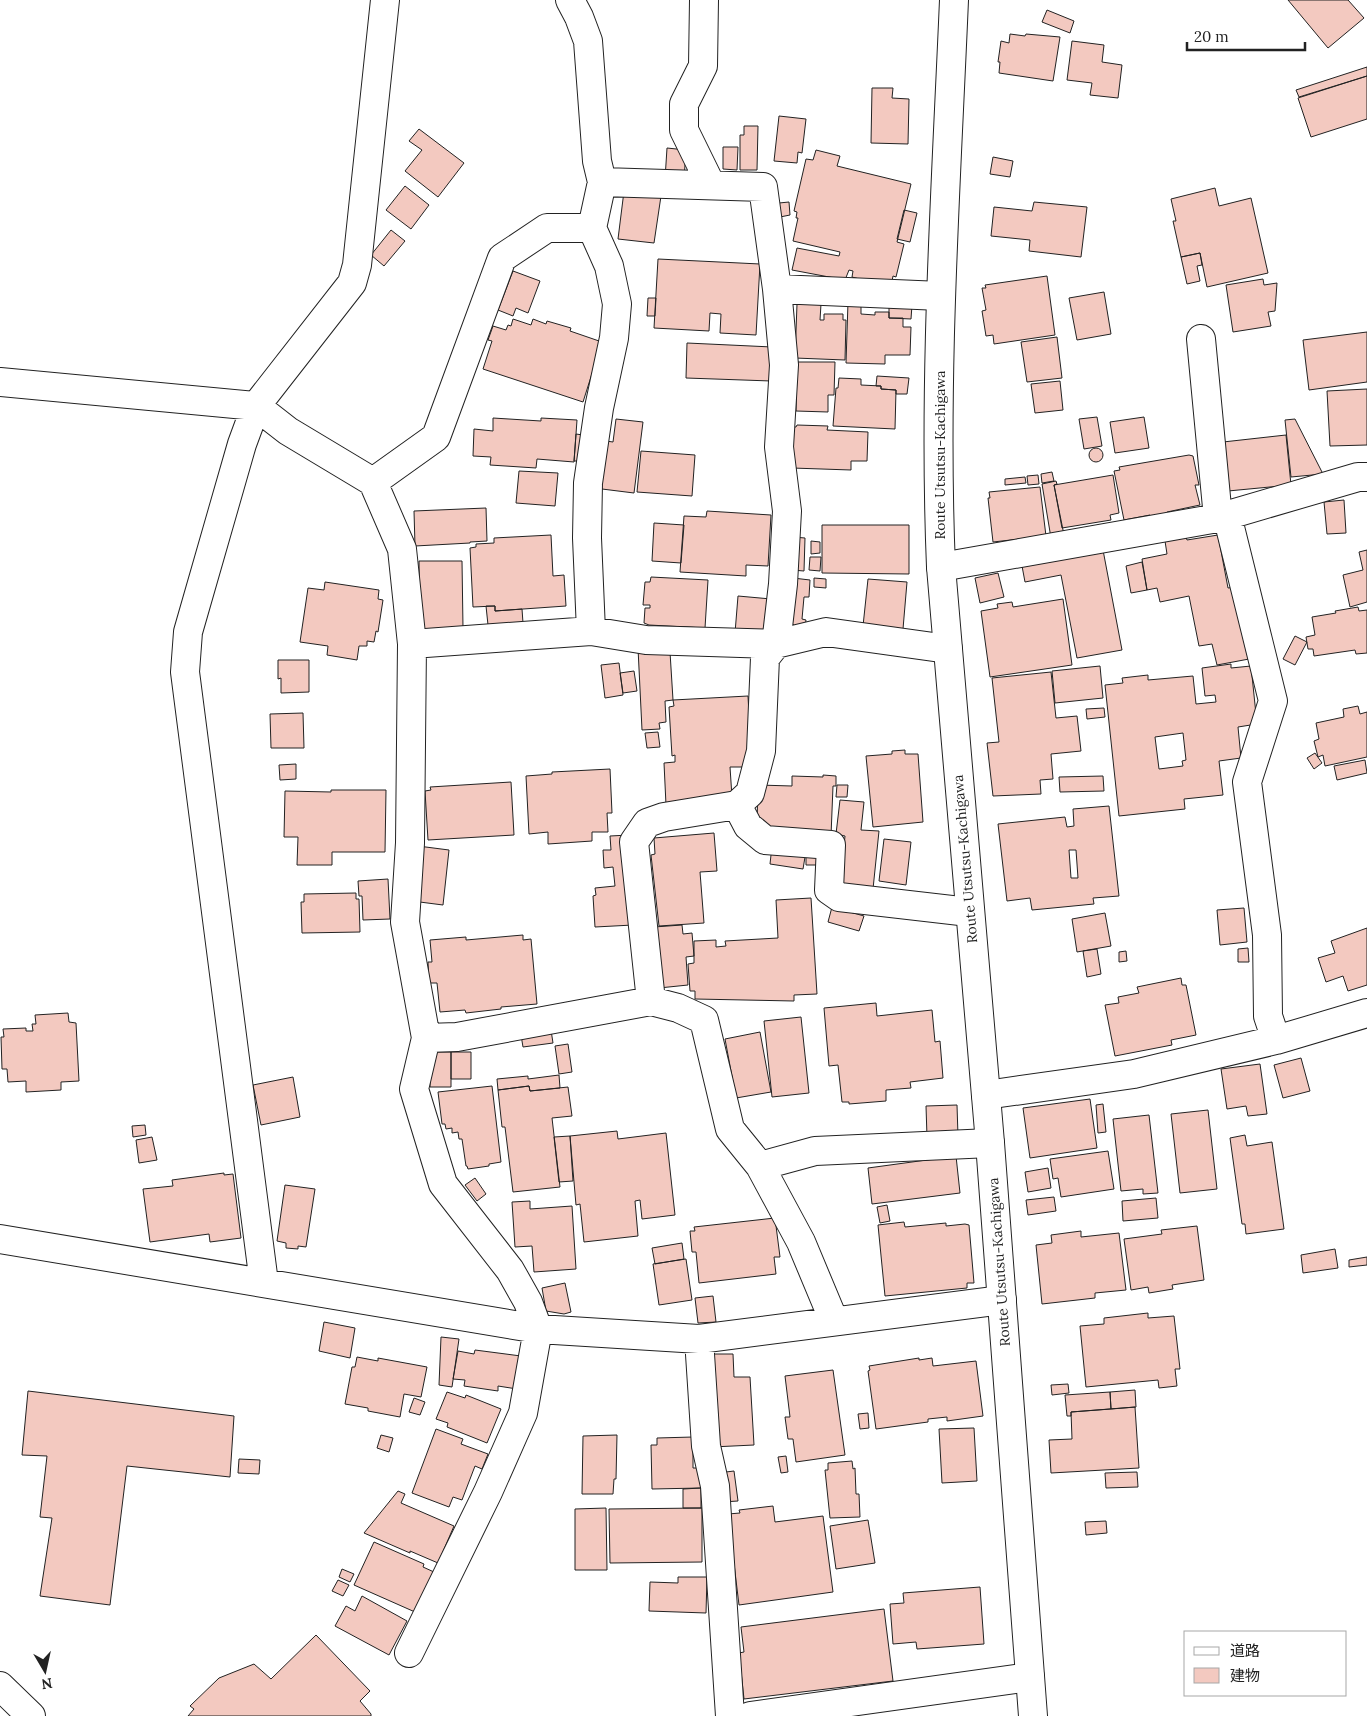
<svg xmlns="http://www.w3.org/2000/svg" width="1367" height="1716" font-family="Lora,'Noto Sans JP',serif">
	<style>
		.building { fill: #f3c9c0; stroke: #222; fill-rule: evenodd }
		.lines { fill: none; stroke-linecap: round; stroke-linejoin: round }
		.minor-casing { stroke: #222; stroke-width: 30 }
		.major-casing { stroke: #222; stroke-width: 30 }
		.minor { stroke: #fff; stroke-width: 28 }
		.major { stroke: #fff; stroke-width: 28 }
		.labels { text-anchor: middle; stroke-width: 4; stroke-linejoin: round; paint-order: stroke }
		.street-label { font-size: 14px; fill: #222; stroke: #fff }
	</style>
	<rect width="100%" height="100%" fill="#fff"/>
	<path class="building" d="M1288,0H1348L1364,18L1328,48Z
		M1047,10L1074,21L1070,33L1042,22Z
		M1010,34L1025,36L1026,34L1060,37L1053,81L999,73L1000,62H998L1001,41L1009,43Z
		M1072,41L1104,45L1102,62L1122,65L1118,98L1090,95L1092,83L1067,80Z
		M1367,67V76L1299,97L1296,90Z
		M1367,76V119L1311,137L1298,98Z
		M872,88H893L892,98L909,99L908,144L871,143Z
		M779,116L806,119L802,153L798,152L797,163L774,161Z
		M744,126H758L757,170H740V135H744Z
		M419,129L464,163L438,197L405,171L422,150L409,141Z
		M723,147H738L737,170L723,169Z
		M667,148L686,150L684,180L665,179Z
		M816,150L840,156L837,166L911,184L897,242L904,244L896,277L893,276L892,281L863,280L852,277L853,271L849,270L845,280L792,270L797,248L839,256L840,252L793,241L798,218H796L797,212L794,211L806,159L813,160Z
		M993,157L1013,161L1010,177L990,174Z
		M405,186L429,205L411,229L386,210Z
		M1215,188L1219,206L1251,198L1268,273L1207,287L1200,253L1181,257L1173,221H1176L1171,199Z
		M624,191L661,196L654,243L618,239Z
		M789,202L790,215L780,217L779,203Z
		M1034,202L1087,207L1081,257L1029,251L1030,240L991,236L994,207L1032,211Z
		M904,210L917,213L910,242L897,239Z
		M391,230L405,241L384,266L371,255Z
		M1200,253L1202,265L1197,266L1200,281L1187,284L1181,257Z
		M658,259L760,264L756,335L720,333L721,314L710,313L709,331L654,328Z
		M513,271L540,281L528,313L516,308L513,316L498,310Z
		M1047,276L1055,335L994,344L993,335L986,336L982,311L986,310L982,288H986L985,285Z
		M1263,279L1264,285L1277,283L1275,311L1268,312L1271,326L1233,332L1226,285Z
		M1104,292L1111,334L1077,340L1069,298Z
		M648,298H656L655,316H647Z
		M799,300L821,304L820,320H824V314H843V320H846L845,360L795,358L797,304H800Z
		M848,302L861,303V314L875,315V312H889V318H903V327H911L910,355H885V364L846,363Z
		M889,304L912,305L911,319L889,318Z
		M513,319L531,325L533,319L546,324L547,321L571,328L570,331L602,342L583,402L483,369L492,341L488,340L493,326L506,330L508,325L511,326Z
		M1367,332V382L1309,390L1303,340Z
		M1057,337L1062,378L1027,382L1021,342Z
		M687,343L772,347L771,381L686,378Z
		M797,362H835L834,395H828V412L796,411Z
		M877,376L909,378L907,394H896V390L881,389V386H876Z
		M839,378L861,379V385L881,386V389L896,390L895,429L833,426L836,388H838Z
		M1060,381L1063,410L1035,413L1031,384Z
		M1367,389V445L1330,446L1327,391Z
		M1097,417L1102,446L1084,449L1079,419Z
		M1144,417L1149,448L1115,453L1110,422Z
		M493,418L541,421V418L577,420L574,462L537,459L536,468L490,465L491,457L473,456L474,429L493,431Z
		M616,419L643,422L634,493L594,488L599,440L613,442Z
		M1295,419L1323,474L1291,477L1285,420Z
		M797,425L828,426L827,430L868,432L867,461H851V470L792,468L790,427H796Z
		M576,434L583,435L582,461H574Z
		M1286,435L1291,485L1228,491L1223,442Z
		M1089 455a7 7 0 1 1 14 0a7 7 0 1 1-14 0Z
		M641,451L695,455L692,496L637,492Z
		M1189,455L1193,456L1199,485H1195L1200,505L1167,512L1168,513L1150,517V515L1124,520L1114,471L1120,470L1119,467Z
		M519,471L558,473L555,506L516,503Z
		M1052,472L1054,481L1042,483L1041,474Z
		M1038,475L1039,484L1028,485L1027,476Z
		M1113,475L1119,513L1110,515L1111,520L1062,528L1054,485Z
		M1025,477L1026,483L1005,485V479Z
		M1056,481L1057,484L1054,485L1064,535L1051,538L1042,484Z
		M1040,487L1046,536L993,542L988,498H990L989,492Z
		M1344,500L1346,533L1327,534L1324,502Z
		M486,508L487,541L470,542V543L415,546L414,511Z
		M707,511L771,515L768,566L746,565V576L680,572L684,516L706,517Z
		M654,523L684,525L681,563L652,561Z
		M822,525H909V574L822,573Z
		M551,535L553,576L564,575L566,606L495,611V606L473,607L470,548L476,547V544L494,543V538Z
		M1218,535L1228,588L1236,587L1249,659L1217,665L1212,644L1199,646L1189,596L1160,602L1157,588L1147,590L1142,559L1167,554L1165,541L1186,537L1187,540Z
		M793,537L805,538L804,571L792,570Z
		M811,541L820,542V553L811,554Z
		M1103,550L1122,650L1077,658L1061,575L1025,582L1022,566Z
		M1367,550V602L1350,607L1343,575L1363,570L1359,552Z
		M810,557H821L820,571L809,570Z
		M419,561H462L463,628L420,629Z
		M1142,562L1147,590L1131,593L1126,566Z
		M998,573L1004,597L980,603L975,578Z
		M651,577L708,580L705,628L649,625L644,623L645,608H650V605H643L645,582H650Z
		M793,578L810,580L809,597H804L802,619L806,620L805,628L789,627Z
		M814,578L826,579V588L814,587Z
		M868,579L907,582L903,629L863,626Z
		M325,582L379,590L378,599L383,600L378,632L376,631L374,642L367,641V646H359L357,660L327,655L328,646L300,642L308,588L324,590Z
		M738,596L771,599L766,635L735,633Z
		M1063,599L1072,665L990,677L981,611L998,608L997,604L1012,602L1013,607Z
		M486,606H495V611L522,609L523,623L488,625Z
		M1358,607L1359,611L1367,610V653L1356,654L1355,650L1314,656L1313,649H1308L1306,637L1315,635L1312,617L1336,613L1335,611Z
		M1295,636L1307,642L1295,665L1283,659Z
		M638,648L670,652L673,700L665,701L666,722L659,723L660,729L642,730Z
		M278,660H309V692L281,693V678L278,679Z
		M619,663L623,695L605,698L601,665Z
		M1231,664V668L1251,666L1257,724L1238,727L1241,758L1219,761L1223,795L1184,799L1185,809L1119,816L1105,685L1123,683L1122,678L1148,675V680L1193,676L1196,704L1216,702L1215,695L1205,696L1202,668ZM1183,733L1186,760L1182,761L1183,766L1159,769L1155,737Z
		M1100,666L1103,698L1055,703L1052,671Z
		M634,671L637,691L623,693L620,673Z
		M1051,672L1056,718L1077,716L1081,751L1051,754L1053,779L1040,780L1041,794L993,796L987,743L999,742L992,678Z
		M748,696L751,754L747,767H730L732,797L666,805L664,763L675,762V755L672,756L669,707L674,706L673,700Z
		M1358,706L1360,714L1367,712V757L1325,766L1323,755L1318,757L1314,741L1319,739L1316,723L1344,717L1343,709Z
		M1104,708L1105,717L1087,719L1086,709Z
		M303,713L304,748H271L270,714Z
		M658,732L660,747L647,748L645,733Z
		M905,750V754H918L923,822L873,827L866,756L892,754V751Z
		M1315,753L1322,763L1314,769L1307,758Z
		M1365,760L1367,773L1337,780L1334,766Z
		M296,764V779L280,780L279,765Z
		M610,769L612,813H607L608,832H592V841L548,844V832L529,834L526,776L552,774V772Z
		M823,775L836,776V786H833L831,836L763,833L757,823L758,785L792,786V776L823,777Z
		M1103,776L1104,791L1060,792L1059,777Z
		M511,782L514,835L428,840L425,791L431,790L430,787Z
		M837,785H848L847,797H836Z
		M331,790H386L385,852H332V865H297L298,837H284L285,791L331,792Z
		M840,800L864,802L861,830L879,831L873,889L840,885L845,836L836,834Z
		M1109,806L1119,896L1093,898L1094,904L1032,910L1030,898L1007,901L998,824L1065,817L1067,827L1074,826L1073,809ZM1069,850H1076L1078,878H1071Z
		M714,833L717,871L700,872L704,923L659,926L651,855L655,854L654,838Z
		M629,835L633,925L595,927L593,896L596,895L595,888L615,886L613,867L604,868L603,850H611L610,836Z
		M884,839L911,842L906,885L879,881Z
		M418,846L449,850L443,905L412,901Z
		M772,846L806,851L803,869L770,864Z
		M806,851L824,852V865H806Z
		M388,879L390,919L363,920L362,896H359L358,881Z
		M356,893V899H359L360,932L302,933L301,902H304V894Z
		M811,898L817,994L794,995V1001L695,999V991H690L688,964L694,963V941L716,940V947L726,946L725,941L778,938L776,900Z
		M832,907L864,916L859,931L828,922Z
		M1244,908L1247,942L1220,945L1217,910Z
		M1105,913L1111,946L1077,952L1072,919Z
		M682,925L683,934L692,933L694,956L686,957L688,985L659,988L654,927Z
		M1367,928V985L1348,991L1343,976L1326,982L1318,958L1335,953L1331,941Z
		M523,935V940L531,939L537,1004L501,1007V1009L466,1013L465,1010L440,1012L437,983H429L428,962H432L430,940L466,937V940Z
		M1248,948L1249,962H1238V949Z
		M1097,949L1101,974L1087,977L1083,951Z
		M1126,951L1127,961L1119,962V952Z
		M1181,978L1182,985H1186L1196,1035L1171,1040L1172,1045L1115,1056L1105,1005L1119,1003L1118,997L1139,993L1137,987Z
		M876,1003L877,1016L932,1010L935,1042L940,1041L943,1078L910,1082L911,1088L886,1090V1101L849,1104V1102H842L838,1065L829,1066L824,1008Z
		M68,1013L69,1022L76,1023L79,1081L61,1082V1090L26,1092V1081L8,1082L7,1069H2L1,1037H4L3,1029L26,1028V1031H33L32,1024H36L35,1015Z
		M801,1017L809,1093L772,1097L764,1021Z
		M551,1030L553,1043L523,1047L521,1035Z
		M760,1032L771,1092L736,1098L725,1039Z
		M568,1044L572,1072L559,1074L555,1046Z
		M430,1052H451V1087H430Z
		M451,1052H471V1079H451Z
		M1301,1058L1310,1091L1283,1098L1274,1065Z
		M1260,1064L1267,1114L1248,1116L1246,1106L1227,1109L1221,1069Z
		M559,1075L560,1088L530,1091L529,1086L498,1090L497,1079L528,1076V1079Z
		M293,1077L300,1117L261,1125L253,1085Z
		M492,1086L501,1162L489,1164V1166L468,1169L467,1166H466L462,1139H459L458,1132L452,1133V1128L446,1129L445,1124H442L438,1092Z
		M529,1086L530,1091L568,1087L572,1116L552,1118L560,1187L513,1192L505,1127H502L498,1090Z
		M1090,1099L1097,1148L1030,1158L1023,1108Z
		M1103,1104L1106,1132L1098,1133L1096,1105Z
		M957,1105L958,1136L927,1137L926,1106Z
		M1208,1110L1217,1189L1180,1193L1171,1114Z
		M1149,1115L1158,1193L1143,1194V1189L1121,1191L1113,1119Z
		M145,1125L146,1135L133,1137L132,1126Z
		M617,1131L618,1139L666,1133L675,1215L642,1219L640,1200L635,1201L638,1236L584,1242L580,1204L576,1205L570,1136Z
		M1245,1135L1247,1146L1272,1142L1284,1229L1246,1234L1245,1224H1242L1230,1138Z
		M570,1136L573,1181L559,1182L554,1137Z
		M152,1137L157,1160L139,1163L136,1140Z
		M1108,1151L1114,1189L1061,1197L1058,1178L1053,1179L1050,1159Z
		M956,1156L960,1193L872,1204L868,1168Z
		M1048,1168L1051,1188L1028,1192L1025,1172Z
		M224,1173V1175L233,1174L241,1238L210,1242L209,1234L150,1242L143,1189L173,1186L172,1180Z
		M475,1178L486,1194L477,1201L465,1185Z
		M285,1185L315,1189L306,1247L298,1246V1249L286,1248V1243L277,1241Z
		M1054,1197L1056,1211L1028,1215L1026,1200Z
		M1156,1198L1158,1218L1123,1221L1122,1201Z
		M530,1201V1209L572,1206L576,1269L534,1272L532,1246L515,1247L512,1202Z
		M887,1205L890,1221L880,1223L877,1207Z
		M775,1218L780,1257H774L776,1274L699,1283L696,1252H692L690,1231H695L694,1227Z
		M904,1222L905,1227L946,1223V1226L965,1224L969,1225L974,1283H967V1288L885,1296L878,1225Z
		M1197,1226L1204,1280L1172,1285L1173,1289L1149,1293L1148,1287L1131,1290L1124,1239L1162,1234L1161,1230Z
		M1081,1231V1237L1119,1233L1126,1290L1095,1293V1298L1042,1304L1036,1245L1052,1243L1051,1235Z
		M682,1243L684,1259L655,1264L652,1248Z
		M1335,1249L1338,1268L1303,1273L1301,1255Z
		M1367,1257V1265L1349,1267V1260Z
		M686,1259L692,1300L659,1305L653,1264Z
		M565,1283L571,1312L564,1314L546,1311L542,1288Z
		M713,1296L716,1322L698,1323L695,1298Z
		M1148,1313V1318L1174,1316L1180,1369H1175L1177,1386L1159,1388L1158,1380L1086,1387L1080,1326L1104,1324V1318Z
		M324,1322L355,1328L350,1358L319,1351Z
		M441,1337L459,1339L452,1387L439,1385Z
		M475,1350L521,1356L517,1389L498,1386V1391L464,1386L465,1380L453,1379L458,1351L474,1354Z
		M708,1354H733L734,1377H750L754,1445L712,1447Z
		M357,1357L378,1361V1358L427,1367L421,1397L404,1394L400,1417L368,1411V1408L345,1404L352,1367H355Z
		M919,1358V1360L932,1358L933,1366L976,1361L983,1416L947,1421V1417L928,1419V1422L876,1429L868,1371L870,1370L869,1366Z
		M833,1370L845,1455L796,1462L793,1439H788L785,1417H790L785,1376Z
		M1068,1384L1069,1393L1052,1395L1051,1385Z
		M1135,1390L1136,1407L1111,1409L1110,1392Z
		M28,1391L234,1416L230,1477L127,1466L110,1605L40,1596L52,1518L40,1517L47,1456L22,1455Z
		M447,1392L465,1398L466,1395L501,1409L487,1443L447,1427L448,1423L436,1419Z
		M1110,1392L1111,1409L1071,1412V1416H1067L1065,1395Z
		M414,1398L425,1402L420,1415L409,1412Z
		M1135,1407L1139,1468L1051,1473L1049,1440L1072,1439L1071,1412Z
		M868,1413L869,1428L860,1429L858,1414Z
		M974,1428L977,1481L942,1483L939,1429Z
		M436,1429L463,1439L461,1444L488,1454L482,1469L475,1466L462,1500L453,1497L449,1507L412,1493Z
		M381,1435L393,1438L389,1452L377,1448Z
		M617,1435L616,1479H614L613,1494H582L583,1436Z
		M693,1437V1468H701V1488L652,1489L651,1445H657V1438Z
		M786,1456L788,1472L781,1473L778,1457Z
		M239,1459L260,1460L259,1474L238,1473Z
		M852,1461L853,1469L855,1468L856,1494H859L860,1517L830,1518L825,1470H828V1463Z
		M734,1471L738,1501L722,1502L718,1473Z
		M1137,1472L1138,1487L1106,1488L1105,1473Z
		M701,1488V1508H683V1489Z
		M398,1491L405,1494L401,1503L454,1526L438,1563L410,1551V1553L364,1533Z
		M773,1506L775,1522L823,1516L833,1592L739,1605L728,1514L740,1513L739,1510Z
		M606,1508L607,1570H575V1509Z
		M702,1508V1562L610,1563L609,1509Z
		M868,1520L875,1563L836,1569L830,1526Z
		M1106,1521L1107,1533L1086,1535L1085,1522Z
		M374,1542L424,1564L423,1567L434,1572L415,1612L354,1585Z
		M342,1569L354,1574L350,1582L339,1577Z
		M678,1577H707L706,1613L649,1611L650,1582L678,1583Z
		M338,1580L349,1585L343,1596L332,1591Z
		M980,1587L984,1644L917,1649L916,1642L893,1644L890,1604L904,1603L903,1593Z
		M362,1596L407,1621L389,1655L335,1626L346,1606L355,1611Z
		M884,1609L893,1681L744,1699L739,1653L744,1652L741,1627Z
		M316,1635L370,1691L360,1701L371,1714V1716H188L194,1709L190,1706L219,1678L254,1664L271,1679Z"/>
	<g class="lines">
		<g class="minor-casing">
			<path id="minor" d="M570,0L579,17L588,41L597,161L602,182L592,228L609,266L617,304L614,338L599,408L588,483L587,538L591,631
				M704,0L703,66L684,104V130L711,185
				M777,289L941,296
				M1201,339L1218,518
				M0,382L256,406L288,431L373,482L402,549L412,644L410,843L405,922L426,1038L414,1089L443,1184L510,1270L528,1302L538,1329L523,1413L488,1492L409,1653
				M373,482L436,437L502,258L547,228H592
				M1227,515L1273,701L1247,782L1267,935L1268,1016L1276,1040
				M941,567L1218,518L1358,477H1367
				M412,644L591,631L646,640L776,644L783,584L787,511L779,447L784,365L777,289L763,187L602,182
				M737,805L748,826L765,840L831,845L829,890L839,897L969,912
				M651,1001L634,842L647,823L664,817L737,805L750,793L761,751L765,658L776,644L826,632L948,649
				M426,1038L457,1037L651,1001L678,1008L704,1020L730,1129L760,1166L801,1242L834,1321
				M986,1095L1134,1074L1276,1040L1367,1013
				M760,1166L815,1151L990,1143
				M0,1239L538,1329L699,1339L1002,1300
				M264,1283L185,672L188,632L242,444L256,406L352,283L357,265L385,0
				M699,1339L706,1446L715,1486L730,1716
				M750,1716L1030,1677"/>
		</g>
		<g class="major-casing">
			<path id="major" d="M954,0C946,189 933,378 941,567L990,1143L1033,1716
				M0,1686L31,1716"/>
		</g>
		<use href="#minor" class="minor"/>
		<use href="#major" class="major"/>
	</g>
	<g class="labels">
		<g class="street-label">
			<text transform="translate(940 455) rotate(-90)" y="5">Route Utsutsu-Kachigawa</text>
			<text transform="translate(965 859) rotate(-95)" y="5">Route Utsutsu-Kachigawa</text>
			<text transform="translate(999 1262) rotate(-94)" y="5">Route Utsutsu-Kachigawa</text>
		</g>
	</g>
	<rect x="1184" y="1631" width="162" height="65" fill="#ffffff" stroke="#a7a7a7"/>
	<rect x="1194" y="1647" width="25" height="8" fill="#ffffff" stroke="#a7a7a7"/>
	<text x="1230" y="1656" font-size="15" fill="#222222">道路</text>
	<rect x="1194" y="1668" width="25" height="15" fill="#f3c9c0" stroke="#a7a7a7"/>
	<text x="1230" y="1681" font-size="15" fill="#222222">建物</text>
	<g transform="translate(45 1671) rotate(171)" stroke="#ffffff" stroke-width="4" paint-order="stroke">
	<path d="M0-4L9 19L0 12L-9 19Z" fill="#222222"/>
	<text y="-8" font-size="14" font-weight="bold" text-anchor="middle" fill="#222222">N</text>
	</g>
	<path d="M1187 42v8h118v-8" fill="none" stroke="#222222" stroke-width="2.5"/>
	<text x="1194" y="42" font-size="15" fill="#222222" stroke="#ffffff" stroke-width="4" paint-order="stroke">20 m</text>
</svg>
